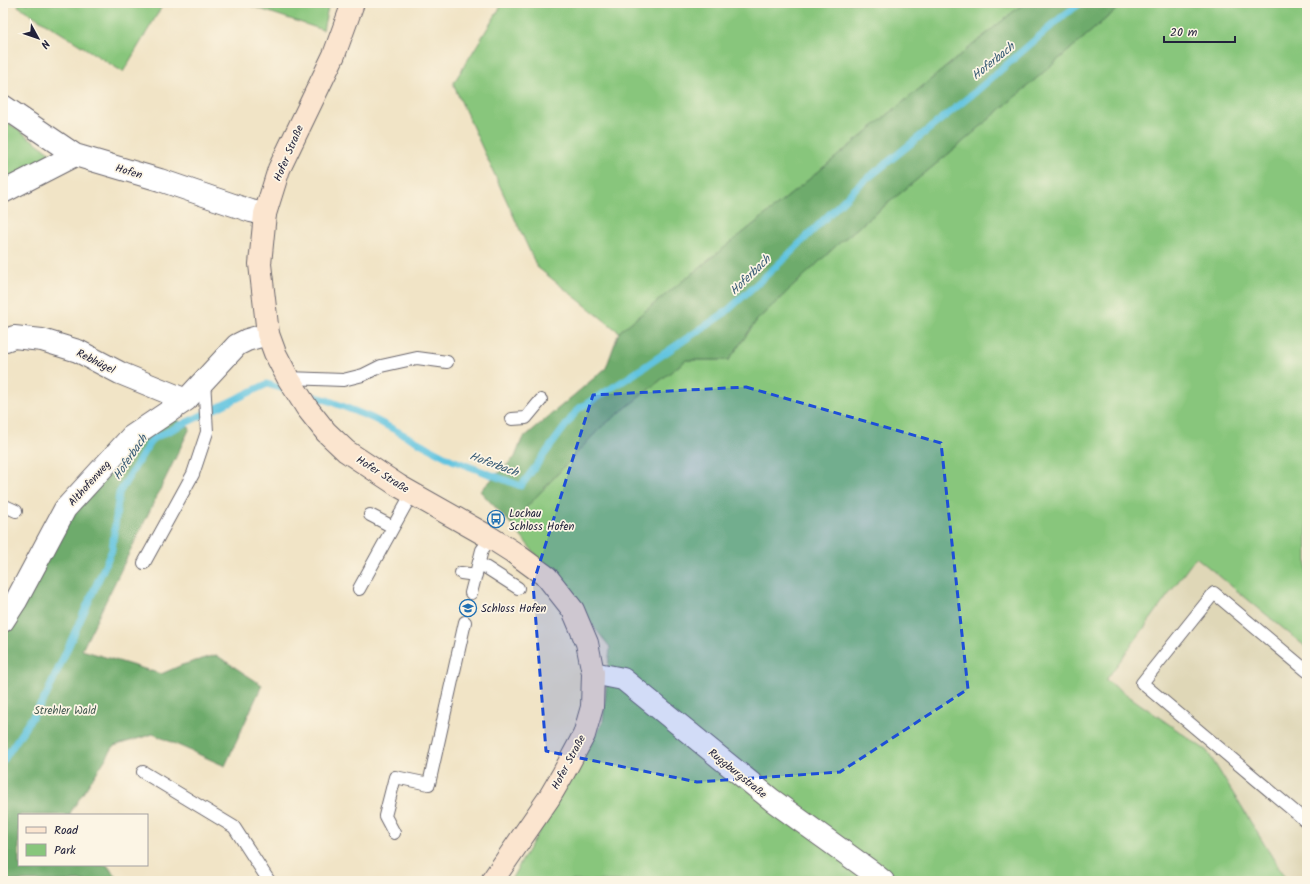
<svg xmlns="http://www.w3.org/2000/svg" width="1310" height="884" font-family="Kalam,sans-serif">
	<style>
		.built { fill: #dfd7b7 }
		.green { fill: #88c67c; stroke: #55745c }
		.forest { fill: #6eab6c; stroke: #486654 }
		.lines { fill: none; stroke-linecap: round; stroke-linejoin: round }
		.stream { stroke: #62c4e0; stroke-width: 7 }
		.lane-casing { stroke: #6a666c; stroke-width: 14 }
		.street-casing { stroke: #6a666c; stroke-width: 24 }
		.secondary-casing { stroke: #6a666c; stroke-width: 24 }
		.lane { stroke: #fff; stroke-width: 12 }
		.street { stroke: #fff; stroke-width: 22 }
		.secondary { stroke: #fbe5cf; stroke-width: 22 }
		.marked { fill: #1d4ed8; fill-opacity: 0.2; stroke: #1d4ed8; stroke-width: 3; stroke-dasharray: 8 5; stroke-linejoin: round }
		.labels { text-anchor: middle; stroke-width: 3.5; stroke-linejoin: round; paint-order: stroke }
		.street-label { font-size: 11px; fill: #22223b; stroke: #fcf5e5 }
		.poi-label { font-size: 11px; fill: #22223b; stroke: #fcf5e5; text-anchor: start }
		.park-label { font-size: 11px; fill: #465b52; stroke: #fcf5e5 }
		.water-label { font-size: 12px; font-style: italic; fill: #385b75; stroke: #fcf5e5 }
	</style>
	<rect width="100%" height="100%" fill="#fcf5e5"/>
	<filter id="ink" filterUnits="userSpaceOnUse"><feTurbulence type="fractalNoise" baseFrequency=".025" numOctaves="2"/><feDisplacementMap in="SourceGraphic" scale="8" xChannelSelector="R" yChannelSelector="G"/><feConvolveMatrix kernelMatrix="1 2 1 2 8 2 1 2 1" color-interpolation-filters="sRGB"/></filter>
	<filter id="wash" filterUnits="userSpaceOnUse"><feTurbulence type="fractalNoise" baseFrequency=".012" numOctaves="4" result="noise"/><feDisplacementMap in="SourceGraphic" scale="16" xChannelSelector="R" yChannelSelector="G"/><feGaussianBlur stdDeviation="0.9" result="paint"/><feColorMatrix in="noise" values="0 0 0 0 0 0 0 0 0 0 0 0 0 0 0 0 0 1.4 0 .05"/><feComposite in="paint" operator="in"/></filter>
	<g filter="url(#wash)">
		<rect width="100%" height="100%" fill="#f1e4c6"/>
		<path class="built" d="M1196,557L1307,648V881H1287L1207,751L1106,680Z"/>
		<path class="green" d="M19,3H164L123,72L18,6Z
			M242,3H329L323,30Z
			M503,3H1024L780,203L619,332L537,267L453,84Z
			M1124,3H1307V648L1196,557L1106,680L1207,751L1287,881H510L603,722L610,647L511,524L599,429L686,360H729L757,320L838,244L958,146Z
			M3,119L52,154L3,187Z"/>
		<path class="forest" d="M1024,3H1124L958,146L838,244L757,320L729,360H686L599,429L511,524L480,491L515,457L522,439L606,368L619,332L780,203Z
			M171,416L190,428L82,650L161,674L182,665L216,655L262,685L225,766L153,734L114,746L70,813L71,815H19V865H107L119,881H3V631L68,511L135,440Z"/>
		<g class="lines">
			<path class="stream" d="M304,394L327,400L372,418L452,460L521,486L578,409L628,378L726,312L783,260L858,186L974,93L1064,15L1081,3
				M3,761L46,696L112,550L119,493L152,439L267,384L290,391"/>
		</g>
	</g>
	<g filter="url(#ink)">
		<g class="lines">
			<g class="lane-casing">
				<path id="lane" d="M288,378L343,380L363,375L381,366L417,358L447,362
					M512,419L526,418L541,400
					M3,505L16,511
					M370,515L393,527
					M144,563L193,474L207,432L204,380
					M479,563L518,588
					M461,573L476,575
					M359,589L412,493
					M471,593L482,550L491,538
					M1307,671L1214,593L1142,683L1307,822
					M143,772L234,827L269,881
					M394,833L385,816L395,777L429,784L465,622"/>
			</g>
			<g class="street-casing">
				<path id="street" d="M3,106L75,155L160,180L251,211L265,214
					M3,192L75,155
					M3,341L14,337L42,340L78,351L120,373L186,400
					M3,621L16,601L65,509L131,437L186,400L237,345L247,340L268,334
					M593,673L623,679L772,800L873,873L883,881"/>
			</g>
			<g class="secondary-casing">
				<path id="secondary" d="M353,3L334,55L279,169L265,214L260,264L268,334L275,353L288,378L307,408L326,432L346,451L399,486L491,538L513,552L547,577L573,610L587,643L593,673L592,707L584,735L563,774L549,798L492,881"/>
			</g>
			<use href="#lane" class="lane"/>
			<use href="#street" class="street"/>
			<use href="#secondary" class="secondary"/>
		</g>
	</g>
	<path class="marked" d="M746,387L941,443L968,689L840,772L697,782L546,751L533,584L593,395Z"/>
	<defs>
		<g id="bus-ring" transform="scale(0.9)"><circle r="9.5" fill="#fcf5e5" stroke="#1f6fb2" stroke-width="1.5"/><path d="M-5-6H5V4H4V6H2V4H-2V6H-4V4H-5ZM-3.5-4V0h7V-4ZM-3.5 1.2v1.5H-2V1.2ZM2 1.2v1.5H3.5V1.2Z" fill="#1f6fb2"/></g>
		<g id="university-ring" transform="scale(0.9)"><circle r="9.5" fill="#fcf5e5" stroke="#1f6fb2" stroke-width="1.5"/><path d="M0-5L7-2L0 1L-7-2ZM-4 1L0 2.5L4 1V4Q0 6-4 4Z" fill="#1f6fb2"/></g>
	</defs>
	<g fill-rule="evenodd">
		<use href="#bus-ring" x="496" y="519"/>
		<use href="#university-ring" x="468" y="608"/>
	</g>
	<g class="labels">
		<g class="street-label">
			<text transform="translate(288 153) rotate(-67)" y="4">Hofer Straße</text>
			<text transform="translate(129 171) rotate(16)" y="4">Hofen</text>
			<text transform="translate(96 361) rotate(27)" y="4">Rebhügel</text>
			<text transform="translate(383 474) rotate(32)" y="4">Hofer Straße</text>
			<text transform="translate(89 483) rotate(-48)" y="4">Althofenweg</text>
			<text transform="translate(568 762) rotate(-62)" y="4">Hofer Straße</text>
			<text transform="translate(738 773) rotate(39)" y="4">Ruggburgstraße</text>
		</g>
		<g class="poi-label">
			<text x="509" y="517">Lochau<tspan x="509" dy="13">Schloss Hofen</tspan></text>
			<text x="481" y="612">Schloss Hofen</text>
		</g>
		<g class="park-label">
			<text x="65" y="714">Strehler Wald</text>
		</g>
		<g class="water-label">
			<text transform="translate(993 61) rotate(-39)" y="4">Hoferbach</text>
			<text transform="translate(750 275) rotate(-44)" y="4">Hoferbach</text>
			<text transform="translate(130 457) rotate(-56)" y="4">Hoferbach</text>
			<text transform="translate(494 464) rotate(20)" y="4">Hoferbach</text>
		</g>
	</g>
	<rect width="1310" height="884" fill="none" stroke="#fcf5e5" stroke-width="16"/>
	<rect x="18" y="814" width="130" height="52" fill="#fcf5e5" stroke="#a5a1a1"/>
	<rect x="26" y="827" width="20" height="6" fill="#fbe5cf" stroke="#a5a1a1"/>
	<text x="54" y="834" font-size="12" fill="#22223b">Road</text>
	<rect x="26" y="844" width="20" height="12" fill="#88c67c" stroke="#a5a1a1"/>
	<text x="54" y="854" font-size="12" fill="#22223b">Park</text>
	<g transform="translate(38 38) rotate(130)" stroke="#fcf5e5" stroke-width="3" paint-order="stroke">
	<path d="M0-3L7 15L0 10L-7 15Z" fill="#22223b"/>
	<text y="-6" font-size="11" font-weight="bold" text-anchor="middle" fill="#22223b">N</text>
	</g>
	<path d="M1164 36v6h71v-6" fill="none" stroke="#22223b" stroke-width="2"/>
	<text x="1170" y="36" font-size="12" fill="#22223b" stroke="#fcf5e5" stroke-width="3" paint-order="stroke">20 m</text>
</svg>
